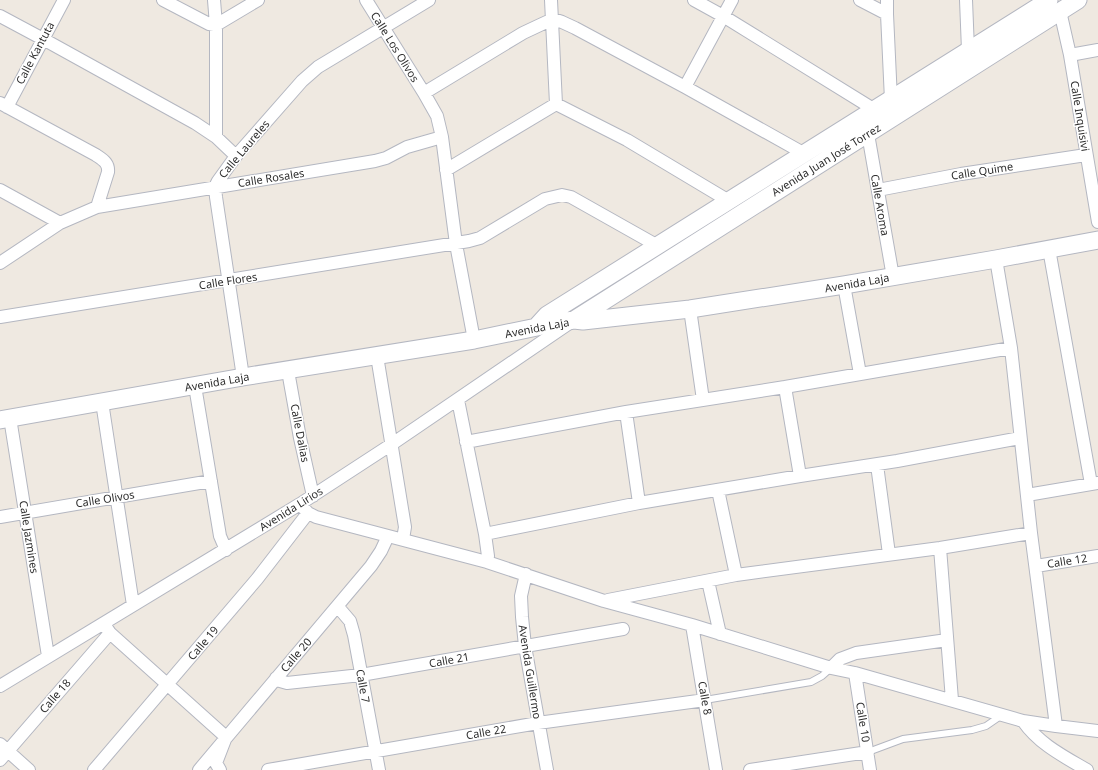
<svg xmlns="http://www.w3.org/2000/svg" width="1098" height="770" font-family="'Noto Sans',sans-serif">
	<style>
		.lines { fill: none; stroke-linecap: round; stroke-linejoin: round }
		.lane-casing { stroke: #b4b7c1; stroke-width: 8 }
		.street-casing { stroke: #b4b7c1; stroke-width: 14 }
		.secondary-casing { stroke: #b4b7c1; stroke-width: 19 }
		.lane { stroke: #fff; stroke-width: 6 }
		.street { stroke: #fff; stroke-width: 12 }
		.secondary { stroke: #fff; stroke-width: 17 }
		.labels { text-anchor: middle; stroke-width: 3; stroke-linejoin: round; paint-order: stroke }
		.street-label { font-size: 11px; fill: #2e2e2e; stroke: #fff }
	</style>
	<rect width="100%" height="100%" fill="#efe9e1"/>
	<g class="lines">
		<g class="lane-casing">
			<path id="lane" d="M705,700L811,682L822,676L831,668
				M868,752L903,739L972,730L986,726L1002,715"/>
		</g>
		<g class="street-casing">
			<path id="street" d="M163,0L209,24L216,25
				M214,0L216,25V137
				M366,0L424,93L437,116L442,137L456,244L474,340
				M551,0L556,104
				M694,0L723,16L875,110
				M860,0L887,14
				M887,0V14L891,100
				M966,0L968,50
				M1060,11L1070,55L1098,222
				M0,16L43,39L195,123L216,137L236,156
				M216,25L258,0
				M1070,55L1098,50
				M685,87L732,0
				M424,93L523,33L540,25L553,19L562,22L575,28L685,87L805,154
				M0,103L96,155C103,160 109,163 108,172L97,207
				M7,107L64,0
				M868,134L893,277
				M446,170L556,104L627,140L729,201
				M0,190L60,223
				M878,190L961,174L1086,155
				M1049,249L1091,484
				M996,259L1011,348L1031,533L1056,726
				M0,263L60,223L97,207L375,161L386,158L407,147L442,137
				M844,285L860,374
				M690,309L703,400
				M0,317L469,241L480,238L545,199L562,195L571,197L658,246
				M377,356L405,527L403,539
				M288,371L300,438L313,496
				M243,377L216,197L215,187L218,181L236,156L302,81L318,67L429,0
				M195,386L220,536L226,550
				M785,387L800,476
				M458,400L485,534L488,556L487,562
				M102,402L133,605
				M626,412L639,503
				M10,418L48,656
				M466,442L626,412L785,387L1011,348
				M877,465L889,554
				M718,490L736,575
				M1027,495L1098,483
				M300,504L308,513L316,517L487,562L604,601L692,625L831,668L855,673L1023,721L1056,726L1098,731
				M0,517L211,481
				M485,534L639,503L800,476L897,461L1020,438
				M940,548L952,700
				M1036,566L1098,556
				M526,574L521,596L522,617L525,646L547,770
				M708,581L720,634
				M608,600L736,575L940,548L1031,533
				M338,607L350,621L354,635L379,770
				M104,624L110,633L226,737L216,763L220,770
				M692,625L716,770
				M831,668L840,659L856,653L947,640
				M855,673L870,770
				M276,678L280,681L287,683L361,675L623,629
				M0,686L300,504L392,444L571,322
				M1023,721C1039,744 1063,756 1087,770
				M0,744L29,770
				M0,760L110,633
				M94,770L257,579L308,513
				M199,770L371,566L381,551L388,536
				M268,770L538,723L705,700
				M750,770L868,752"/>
		</g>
		<g class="secondary-casing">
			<path id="secondary" d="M574,320L1078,0
				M537,326L547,315L1049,0
				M0,420L243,377L474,340L561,322L574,320L583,321L690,309L844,285L996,259L1098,240"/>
		</g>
		<use href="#lane" class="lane"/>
		<use href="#street" class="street"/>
		<use href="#secondary" class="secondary"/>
	</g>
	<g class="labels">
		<g class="street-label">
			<text transform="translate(395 47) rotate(58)" y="4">Calle Los Olivos</text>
			<text transform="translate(35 53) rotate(-62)" y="4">Calle Kantuta</text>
			<text transform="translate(1080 116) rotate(81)" y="4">Calle Inquisivi</text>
			<text transform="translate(244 149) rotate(-50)" y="4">Calle Laureles</text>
			<text transform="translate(826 160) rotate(-32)" y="4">Avenida Juan José Torrez</text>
			<text transform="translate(982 171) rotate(-9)" y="4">Calle Quime</text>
			<text transform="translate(271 178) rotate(-9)" y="4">Calle Rosales</text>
			<text transform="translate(880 205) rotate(80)" y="4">Calle Aroma</text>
			<text transform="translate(228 281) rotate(-9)" y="4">Calle Flores</text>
			<text transform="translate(857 283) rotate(-10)" y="4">Avenida Laja</text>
			<text transform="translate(537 328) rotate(-11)" y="4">Avenida Laja</text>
			<text transform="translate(217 382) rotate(-10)" y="4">Avenida Laja</text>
			<text transform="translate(300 433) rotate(79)" y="4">Calle Dalias</text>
			<text transform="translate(105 499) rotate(-9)" y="4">Calle Olivos</text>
			<text transform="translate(291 509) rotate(-32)" y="4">Avenida Lirios</text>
			<text transform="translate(29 537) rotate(81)" y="4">Calle Jazmines</text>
			<text transform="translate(1067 561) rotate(-9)" y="4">Calle 12</text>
			<text transform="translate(203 643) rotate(-50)" y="4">Calle 19</text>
			<text transform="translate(296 655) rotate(-49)" y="4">Calle 20</text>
			<text transform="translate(449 660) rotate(-10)" y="4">Calle 21</text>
			<text transform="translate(530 672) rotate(81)" y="4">Avenida Guillermo</text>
			<text transform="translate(363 686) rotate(80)" y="4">Calle 7</text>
			<text transform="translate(55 696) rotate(-49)" y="4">Calle 18</text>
			<text transform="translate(705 698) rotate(80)" y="4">Calle 8</text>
			<text transform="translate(863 722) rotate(81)" y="4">Calle 10</text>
			<text transform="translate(486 732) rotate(-10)" y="4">Calle 22</text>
		</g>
	</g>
</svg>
